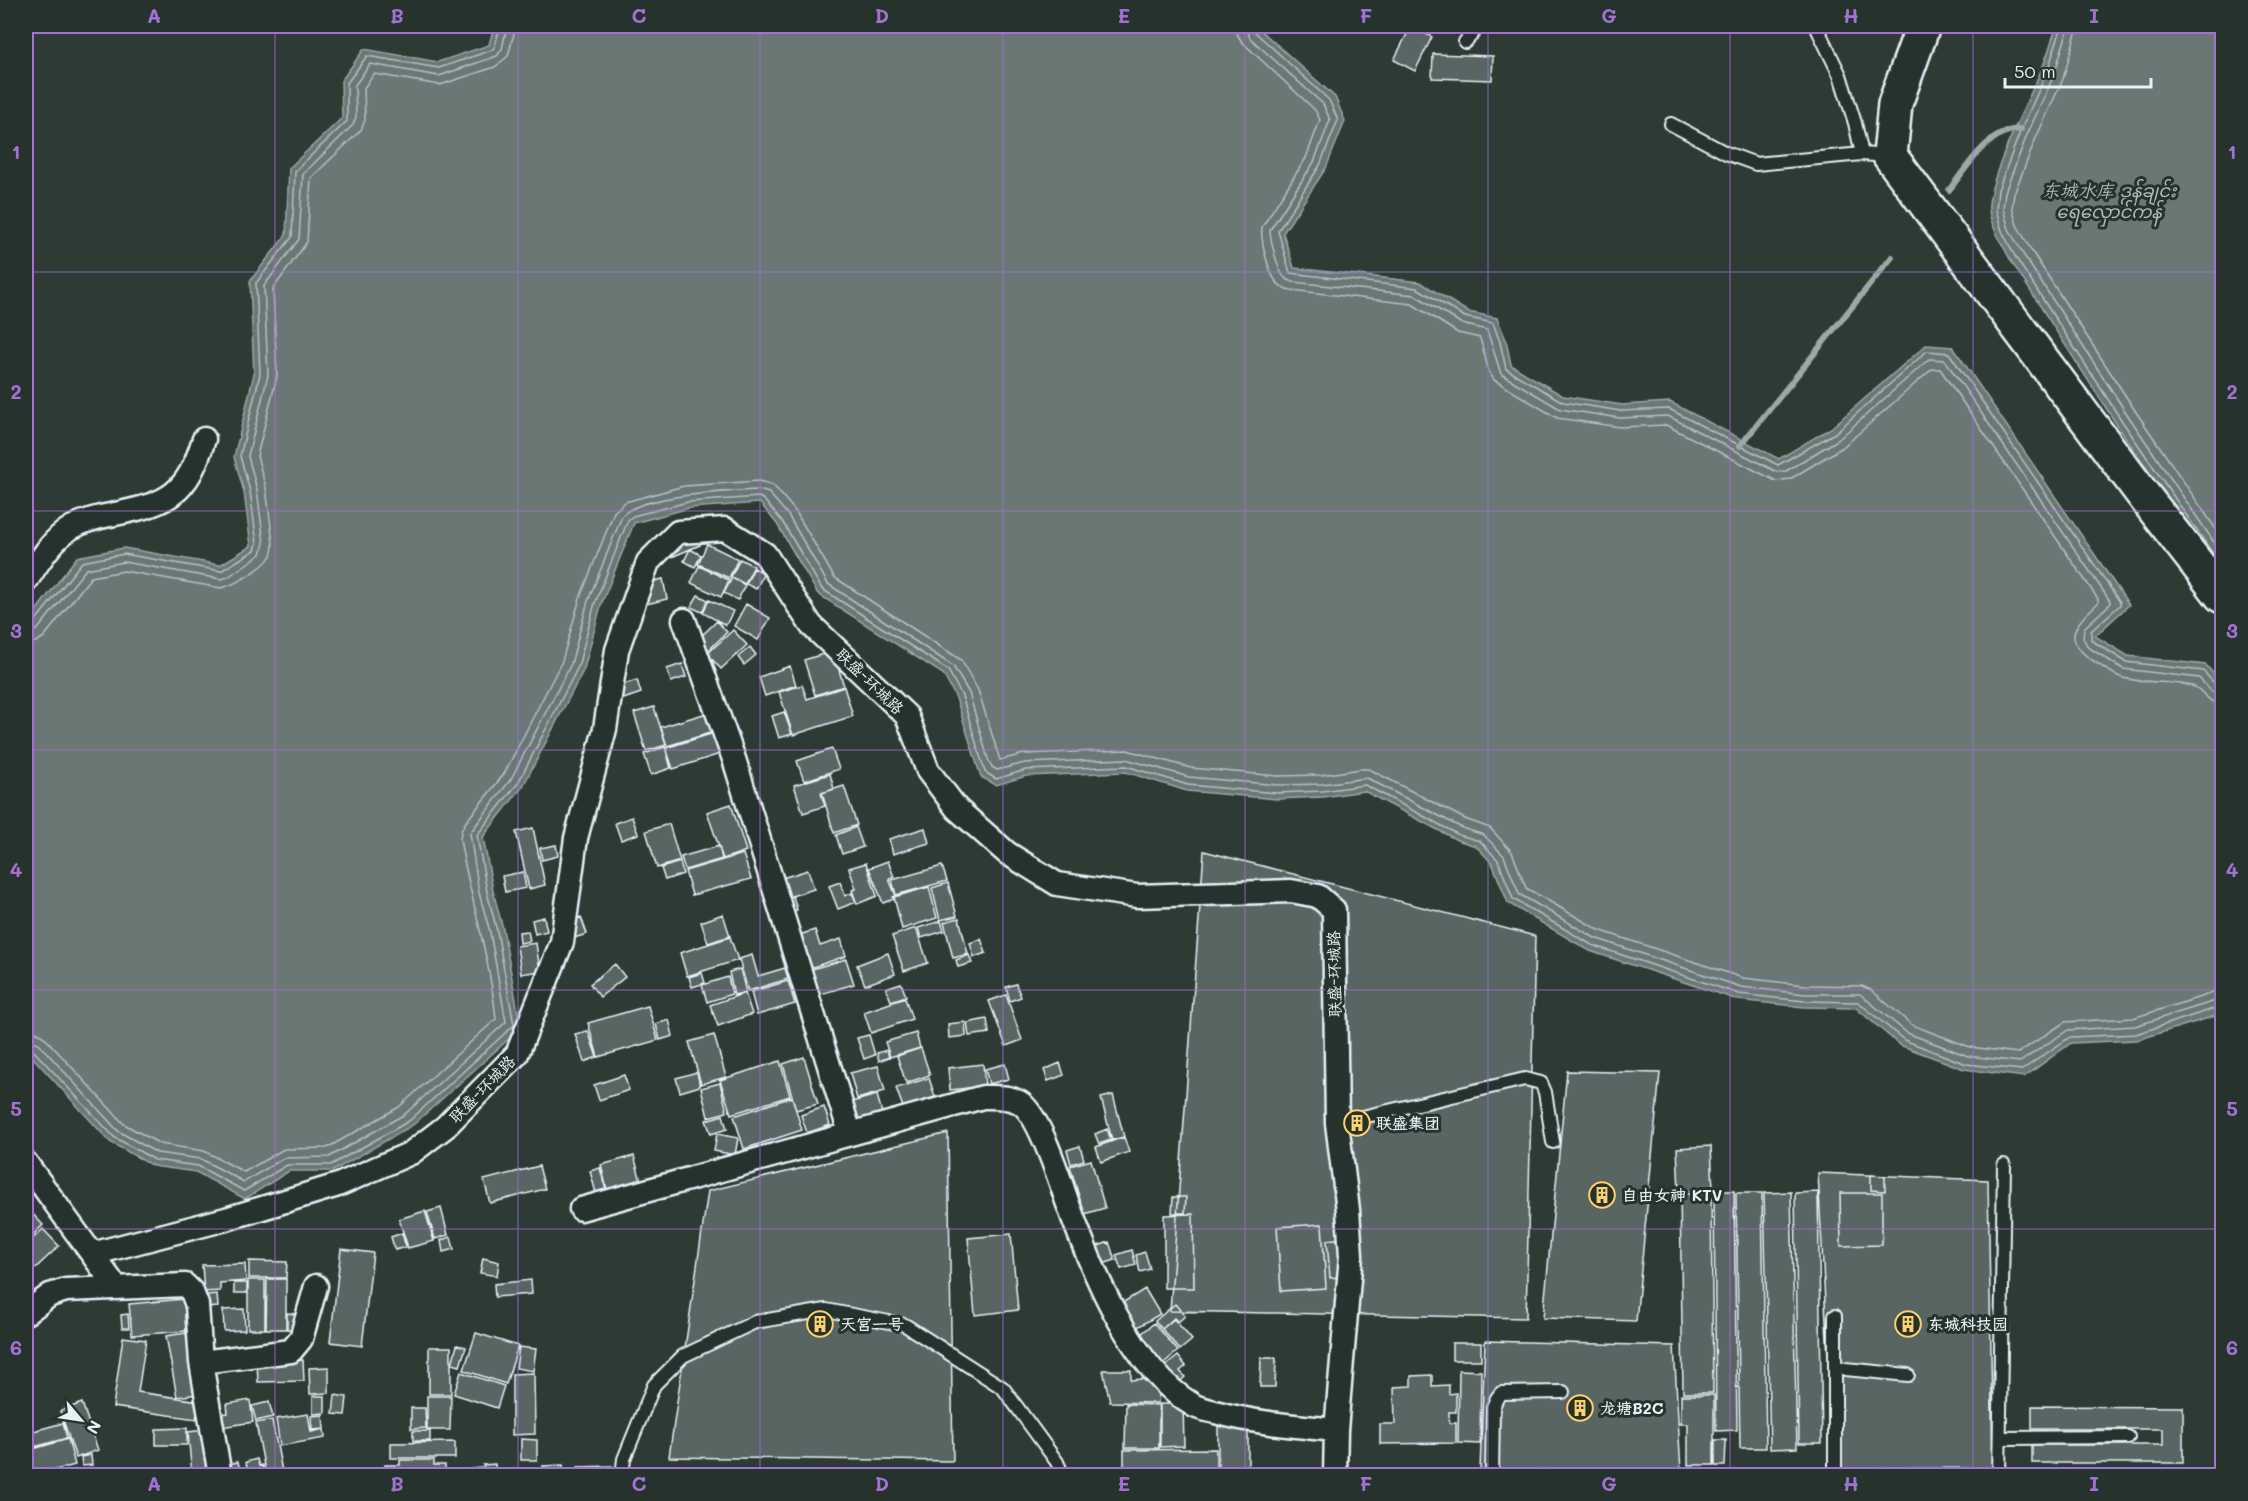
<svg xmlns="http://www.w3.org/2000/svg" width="2248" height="1501" font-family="Mali,'LXGW WenKai TC','Noto Sans Myanmar',sans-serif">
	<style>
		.water { fill: #6b7775; stroke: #9da8a9; stroke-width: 1.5 }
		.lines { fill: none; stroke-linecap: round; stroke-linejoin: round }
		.shore { stroke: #b6c0c4; stroke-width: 1.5 }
		.stream { stroke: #9da8a9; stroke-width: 6 }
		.building { fill: #596563; stroke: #e8f1f8; stroke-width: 1.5 }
		.lane-casing { stroke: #e8f1f8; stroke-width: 16 }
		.street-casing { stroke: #e8f1f8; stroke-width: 27 }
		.secondary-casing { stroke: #e8f1f8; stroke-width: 38 }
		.lane { stroke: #26332d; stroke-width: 12 }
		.street { stroke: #26332d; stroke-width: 22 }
		.secondary { stroke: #26332d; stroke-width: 33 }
		.grid { fill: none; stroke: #a171d3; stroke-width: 1.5; stroke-opacity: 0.55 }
		.labels { text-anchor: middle; stroke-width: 6; stroke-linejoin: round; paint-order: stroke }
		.street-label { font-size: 16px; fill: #e8f1f8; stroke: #26332d }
		.poi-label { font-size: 16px; font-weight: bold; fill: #e8f1f8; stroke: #26332d; text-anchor: start }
		.water-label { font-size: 18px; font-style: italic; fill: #b0babd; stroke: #26332d }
		.neatline { fill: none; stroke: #a171d3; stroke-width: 2 }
		.grid-label { font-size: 20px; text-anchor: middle; font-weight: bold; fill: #a171d3 }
	</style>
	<rect width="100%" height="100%" fill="#2e3b35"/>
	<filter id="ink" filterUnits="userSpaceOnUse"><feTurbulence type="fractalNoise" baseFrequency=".0167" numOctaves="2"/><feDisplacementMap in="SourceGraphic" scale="12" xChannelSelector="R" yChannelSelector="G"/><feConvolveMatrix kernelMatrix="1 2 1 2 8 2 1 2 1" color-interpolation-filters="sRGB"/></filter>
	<g filter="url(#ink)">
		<path class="water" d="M494,26H1256L1335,97L1345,121L1326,168L1283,233L1294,268L1420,282L1468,312L1497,318L1506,340L1511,365L1563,396L1622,405L1670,402L1779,459L1831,428L1926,345L1953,347L2129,605L2095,636L2128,656L2206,665L2222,684V1010L2215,1016L2137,1040L2071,1043L2024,1077L1964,1069L1900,1045L1856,1008L1804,1007L1738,1000L1590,951L1508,903L1492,863L1476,846L1457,840L1364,791L1323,797L1277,799L1187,791L1126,772L1026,776L996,785L981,777L956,698L943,674L818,594L777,524L760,503L689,508L634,523L601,605L584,669L523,786L483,837L493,891L503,929L521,1028L413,1125L333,1171H289L245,1199L196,1172L153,1166L110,1142L26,1050V624L77,557L124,548L220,565L251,546L244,492L234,457L254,374L250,281L286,235L289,168L342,118L341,81L364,49L438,62L489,45Z
			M2057,26H2222V578L2117,425L2011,261C2003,245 1992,229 1989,211C1986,182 2027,103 2040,73C2047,58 2051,41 2057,26Z"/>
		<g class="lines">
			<path class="shore" d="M1236,26L1237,34L1242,42L1315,110L1320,120L1306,158L1262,227C1260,239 1268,270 1275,280C1279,286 1285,289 1291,290L1412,304L1458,333L1480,338L1489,372L1494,380L1557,418L1620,427L1666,425L1776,481L1790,479L1843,447L1932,369H1940L2098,599V603C2074,625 2060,640 2095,662C2103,667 2113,675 2123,678C2145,684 2170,680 2192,686C2204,689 2205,703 2222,704
				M1245,26L1250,38L1323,104L1330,120L1314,162L1270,230C1270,239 1278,271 1284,277C1288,281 1289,280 1293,282L1415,295L1462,324L1487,330L1501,374L1560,409L1620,418L1668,416L1777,472L1786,471L1839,439L1929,359L1945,360L2110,601V604L2084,628L2083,638L2088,647L2123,669L2199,678L2212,692L2222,695
				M1253,26L1255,32L1329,100L1338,120L1320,165L1278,231L1290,273L1417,288L1465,317L1493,323L1500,342L1506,369L1563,402L1621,411L1669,409L1778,465L1835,433L1927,351L1949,353L2120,602V605L2091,631V640L2126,662L2203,671L2216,685L2222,687
				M2062,26L2047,72L2020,132L1998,190L1996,210L2002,231L2016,258L2122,421L2222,567
				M2069,26L2054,75L2027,135L2005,192L2003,209L2009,229L2023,254L2129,417L2222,554
				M2078,26L2063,79L2036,138L2014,194L2012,208L2017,225L2031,250L2136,412L2222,538
				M26,627L33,624L82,562L124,554L221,571L255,550L257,544L250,491L240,456L260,374L256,283L292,237L295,171L347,121V83L367,56L439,68L492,50L495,46L500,26
				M26,634L32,633L38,629L86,569L124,562L221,579L228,577L261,554L264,543L257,490L248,456L268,375L264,286L299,239L303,174L353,125L356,117L355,85L370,64L439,76L497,56L502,49L507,26
				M26,643L36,642L44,637L91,577L124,571L221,588C233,586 264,568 270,557C273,552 273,548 273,543L266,488L257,456L277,376L273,289L307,242L311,178L361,130L365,120L364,88L374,74L440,85L495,67L508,56L516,26
				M26,1030L36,1032L44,1037L124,1124L160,1144L204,1151L244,1172L284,1149L327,1148L399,1107L496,1019C490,959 471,900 460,840L461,831L465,823L504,774L562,661L580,598L614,512L625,502L684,486L759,481L773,485L796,512L834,577L961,660L978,690L1000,760L1024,754L1127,750L1191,768L1278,776L1321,775L1361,769H1369L1465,819L1490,828L1512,852L1526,888L1599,930L1743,978L1805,985L1862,986L1871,990L1912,1025L1970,1047L2018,1053L2065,1022L2133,1018L2204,996L2214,991L2222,989
				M26,1039L38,1043L118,1131L157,1153L201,1159L244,1182L284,1158L329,1157L405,1114L506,1022L490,932L479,893L470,833L511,779L571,664L588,601L622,516C639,495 731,491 759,490L769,493L788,515L828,584L953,666L969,693L988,759L992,767L997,770L1025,763L1126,759L1189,777L1278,785L1322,784L1367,778L1462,828L1484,835L1504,856L1519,894L1595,938L1741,987L1805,994H1860L1907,1033L1968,1056L2020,1062L2068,1030L2135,1026L2222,999
				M26,1047L32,1049L114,1137L155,1160L198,1166L244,1191L287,1165H331L409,1121L514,1025L497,931L487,892L477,835L518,783L578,667L595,603L628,520L633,516L688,502L759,497L764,500L782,521L822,589L948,670L962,696L985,772L996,779L1026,770L1126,766L1188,785L1277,793L1322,791L1365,785L1459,835L1480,841L1498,860L1513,899L1592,945L1739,994L1804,1001L1858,1002L1904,1040L1966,1064L2022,1070L2070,1037L2136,1034L2222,1006"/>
			<path class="stream" d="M1949,190C1967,168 1988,129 2021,129
				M1740,446L1892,257"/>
		</g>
		<path class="building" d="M1411,26L1432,37L1415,71L1394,60Z
			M1433,54L1493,56L1492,80L1432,78Z
			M693,527L700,545L662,561Z
			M707,544L738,559L729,578L698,564Z
			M690,549L701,555L695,567L684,561Z
			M740,559L754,566L745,584L731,577Z
			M699,566L729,580L721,597L691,583Z
			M754,568L764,573L756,589L746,584Z
			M732,578L745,585L738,600L724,593Z
			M663,579L667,599L642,605L637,585Z
			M698,595L708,600L702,612L691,607Z
			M709,600L733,611L726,625L703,613Z
			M746,604L770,618L758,640L734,626Z
			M717,621L727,632L707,652L696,641Z
			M733,630L747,645L721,669L707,654Z
			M750,647L756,655L744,665L738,657Z
			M833,651L844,686L815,695L804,660Z
			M682,664L686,677L671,682L667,669Z
			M790,666L796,685L765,696L759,677Z
			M637,680L641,693L609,704L604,691Z
			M802,685L807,699L844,687L853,716L793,735L779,692Z
			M654,707L666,745L646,751L634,713Z
			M784,712L792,734L779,738L772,716Z
			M707,713L713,732L667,746L661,727Z
			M714,733L720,754L673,769L666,748Z
			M665,747L671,768L651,775L644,754Z
			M832,749L839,769L804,781L797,761Z
			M830,774L834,789L821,793L825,806L803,813L794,785Z
			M844,786L857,825L834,833L822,793Z
			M731,804L746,851L723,859L707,812Z
			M632,817L638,834L621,840L615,823Z
			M669,824L680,861L657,868L646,831Z
			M856,827L863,847L842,854L836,835Z
			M533,828L545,885L529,889L516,832Z
			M925,828L929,843L893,854L889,839Z
			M556,845L558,856L542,860L540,848Z
			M719,846L722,859L685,870L681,857Z
			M1204,851L1535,936L1526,1318L1170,1311Z
			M743,854L751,879L692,895L685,871Z
			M888,861L894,877L889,879L896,896L893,897L894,899L883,903L869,868Z
			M680,862L683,874L665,880L661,868Z
			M866,863L877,896L857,904L852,890L856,889L849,868Z
			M942,866L947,881L896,895L892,880Z
			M808,870L814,889L785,898L779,879Z
			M523,872L526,888L505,892L502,876Z
			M840,882L845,896L852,893L856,902L838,909L829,886Z
			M948,883L957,916L940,920L932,888Z
			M929,887L937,918L902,929L894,897Z
			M793,896L797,910L788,912L785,899Z
			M723,914L730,936L708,943L701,922Z
			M544,917L547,931L535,934L532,920Z
			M581,917L587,934L574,938L568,922Z
			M959,918L968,954L953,958L944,922Z
			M941,921L944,931L921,938L918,928Z
			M916,928L928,963L904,971L892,936Z
			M815,930L820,946L841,939L846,956L807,969L796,936Z
			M528,931L530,941L520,943L519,932Z
			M730,937L738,960L687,976L680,953Z
			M981,939L986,953L974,957L970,943Z
			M536,943L540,971L521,974L517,946Z
			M888,953L895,974L865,985L857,965Z
			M752,955L758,976L785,968L788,979L748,991L739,959Z
			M969,955L972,963L958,967L956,960Z
			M846,959L854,984L817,995L809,970Z
			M615,964L625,977L600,997L590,984Z
			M740,969L746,992L734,995L729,972Z
			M702,973L705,983L692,987L689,977Z
			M728,977L732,994L707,1002L702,985Z
			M788,981L795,1004L757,1015L751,992Z
			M901,983L906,996L891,1001L886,988Z
			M1016,984L1021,997L1010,1001L1006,987Z
			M745,993L752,1014L718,1026L710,1005Z
			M1006,995L1022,1040L1006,1046L989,1001Z
			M905,998L912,1019L871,1033L864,1012Z
			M648,1006L658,1040L598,1057L588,1023Z
			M987,1019L989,1033L969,1036L967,1023Z
			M669,1020L673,1036L660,1040L656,1024Z
			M965,1022L966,1036L949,1038L948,1024Z
			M588,1031L597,1057L584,1062L575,1034Z
			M916,1033L920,1048L890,1057L885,1042Z
			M714,1035L726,1077L701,1084L689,1042Z
			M869,1035L875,1055L864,1059L857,1038Z
			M921,1048L930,1075L906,1083L897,1056Z
			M887,1050L889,1057L879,1061L877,1053Z
			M804,1057L818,1104L796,1110L783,1064Z
			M780,1061L790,1096L731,1114L720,1080Z
			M1060,1063L1064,1075L1048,1081L1044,1070Z
			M983,1064L985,1086L950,1090L948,1068Z
			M1005,1064L1009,1079L989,1084L985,1069Z
			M878,1066L885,1091L857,1099L850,1073Z
			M1567,1071L1660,1073L1636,1321L1543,1318Z
			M697,1072L700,1086L680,1092L676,1078Z
			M624,1075L629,1090L599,1100L594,1085Z
			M929,1078L935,1097L903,1107L896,1088Z
			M720,1083L727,1112L708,1117L701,1088Z
			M877,1095L882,1113L853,1121L848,1103Z
			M1113,1095L1124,1137L1112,1140L1101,1098Z
			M792,1097L802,1130L744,1149L734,1116Z
			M824,1107L830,1125L807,1133L801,1115Z
			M723,1115L727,1129L711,1134L706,1120Z
			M1107,1129L1111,1140L1099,1144L1095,1134Z
			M948,1133L953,1461L669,1457L708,1191Z
			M717,1134L738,1138L735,1155L714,1151Z
			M1124,1137L1129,1152L1101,1162L1096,1147Z
			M1080,1146L1084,1160L1071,1164L1067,1150Z
			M1711,1146L1713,1190L1679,1192L1677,1148Z
			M634,1156L641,1181L607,1190L601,1165Z
			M1091,1160L1105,1208L1084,1214L1070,1166Z
			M539,1166L545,1189L490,1203L484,1180Z
			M600,1168L606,1190L596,1193L590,1171Z
			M1818,1173L1988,1180L1993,1468L1834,1469Z
			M1871,1175L1885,1176V1191L1871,1190Z
			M1714,1191H1734L1737,1430L1716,1431Z
			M1791,1192L1797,1448L1770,1449L1764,1193Z
			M1818,1192L1822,1443H1799L1795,1193Z
			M1736,1193H1762L1766,1448H1740Z
			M1840,1193H1882V1245L1841,1246Z
			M1680,1194H1711L1713,1393H1683Z
			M1173,1197H1186L1185,1213H1172Z
			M26,1207L43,1225L26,1242Z
			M441,1208L448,1235L435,1239L427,1212Z
			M425,1211L434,1241L408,1248L399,1219Z
			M1193,1214L1194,1288H1164V1215Z
			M1322,1224L1326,1288L1281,1291L1277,1227Z
			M43,1229L59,1246L26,1277V1245Z
			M402,1233L406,1247L395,1250L391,1237Z
			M1011,1234L1018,1310L975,1315L968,1238Z
			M451,1237L454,1249L443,1252L441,1240Z
			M1345,1238L1348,1276L1330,1278L1327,1240Z
			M1109,1242L1115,1260L1103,1264L1098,1246Z
			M341,1249L373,1253L362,1346L330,1342Z
			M1132,1250L1136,1265L1121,1269L1116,1255Z
			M1145,1252L1150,1269L1140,1272L1136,1255Z
			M483,1258L499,1262L497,1276L480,1273Z
			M249,1261L287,1262L286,1278H249Z
			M245,1264L246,1281L220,1283V1291L204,1292L202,1265Z
			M267,1279H286V1329H266Z
			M248,1280H265V1329H248Z
			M531,1280L532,1294L495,1297L494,1284Z
			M234,1283H247V1293H234Z
			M1145,1289L1160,1314L1131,1331L1117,1306Z
			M217,1294L218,1307L207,1308L206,1295Z
			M184,1299L186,1331L132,1335L129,1304Z
			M1175,1304L1185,1316L1178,1322L1174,1318L1162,1329L1155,1321Z
			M244,1309L245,1330L224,1331L223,1310Z
			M287,1313L295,1314L294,1329H287Z
			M128,1314L129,1328H122L121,1315Z
			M1174,1319L1192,1340L1180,1350L1162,1329Z
			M1154,1323L1178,1351L1158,1368L1134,1340Z
			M186,1333L197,1394L177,1397L166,1336Z
			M476,1333L518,1346L506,1384L464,1370Z
			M123,1337L146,1340L138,1392L199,1401L196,1419L113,1407Z
			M1485,1341L1674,1346L1681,1472L1480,1470Z
			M1452,1343H1481V1360H1452Z
			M457,1345L466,1347L460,1366L452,1364Z
			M429,1347H451V1394H429Z
			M519,1347L536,1349L533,1371L516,1368Z
			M1178,1356L1186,1366L1180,1371L1185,1377L1176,1385L1162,1369Z
			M1261,1358H1276L1275,1387H1260Z
			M303,1360L304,1381L258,1382L257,1362Z
			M329,1367V1393L310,1394L309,1368Z
			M1103,1370H1131V1380L1143,1379L1159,1394L1158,1403L1110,1402Z
			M1459,1370L1481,1371L1480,1444L1458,1443Z
			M461,1372L504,1386L497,1408L454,1394Z
			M534,1373L535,1434L512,1435V1374Z
			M1432,1375V1386L1449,1385V1394L1456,1393V1412H1449V1423H1456V1443L1380,1444V1424H1395L1394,1387L1411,1386V1376Z
			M335,1395L347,1397L345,1415L333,1414Z
			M1681,1395H1714V1465H1688V1424H1681Z
			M313,1396H325V1413L313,1414Z
			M427,1396H451L450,1430H427Z
			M250,1400L253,1422L221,1427L219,1414L228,1413L227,1404Z
			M269,1402L273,1417L256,1421L252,1406Z
			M82,1403L98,1450L76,1458L60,1411Z
			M1126,1404L1159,1405V1448H1125Z
			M1160,1404H1183L1184,1446L1160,1447Z
			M2032,1406L2183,1407V1463H2032V1445H2163V1429H2032Z
			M411,1408H425L426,1428L411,1429Z
			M308,1414L311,1432L324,1429L325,1438L280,1446L276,1419Z
			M323,1415L324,1429L312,1430L311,1416Z
			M272,1420L283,1476H266L256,1423Z
			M63,1423L67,1438L27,1449L26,1433Z
			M1218,1423H1248V1473L1218,1474Z
			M187,1428V1445H156V1429Z
			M205,1430L210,1476H192L188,1432Z
			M413,1431H430V1441H413Z
			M68,1439L75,1465L33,1476L26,1451Z
			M521,1439L537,1440V1460H521Z
			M1715,1440H1726L1725,1466H1715Z
			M455,1442V1458H391V1443Z
			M1216,1449V1474L1124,1475V1450Z
			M91,1455L92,1465L82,1466L81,1457Z
			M257,1459L259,1466L262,1465L264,1476H230L228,1464L238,1462L240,1470L247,1468L246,1462Z
			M400,1460H434V1465H445V1476H384L385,1465H400Z
			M495,1464L496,1476H484L483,1465Z
			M563,1465L564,1476H543V1466Z
			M612,1466V1476H578V1467Z
			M481,1468L482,1476H448L447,1472Z
			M74,1470H99V1476H74Z"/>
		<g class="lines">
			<g class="lane-casing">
				<path id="lane" d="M1816,26L1840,75L1855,123L1862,154L1888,156
					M1465,42L1479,26
					M1671,124L1726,153L1756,164L1862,154
					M1337,1123L1525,1079L1541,1083L1545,1092L1553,1142
					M1835,1316V1476
					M1835,1368L1908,1375
					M2000,1438L2128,1437
					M622,1476L624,1459L654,1385L683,1356L755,1322L826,1310L905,1325L1003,1388L1057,1462L1063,1476
					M1492,1476L1493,1407L1497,1398L1501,1393L1563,1392
					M1999,1476L2004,1165"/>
			</g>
			<g class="street-casing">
				<path id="street" d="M26,581C39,562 51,540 71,528C85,520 99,517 115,514C170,503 187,494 204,439
					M684,620L734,759L850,1133
					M26,1163L116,1287
					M581,1209L983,1097C994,1097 1008,1096 1019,1102C1039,1113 1060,1181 1068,1204C1091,1268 1132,1370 1193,1405C1199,1409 1208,1410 1215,1412C1254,1423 1296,1426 1336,1430
					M92,1254L226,1219L338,1185L411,1153L445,1127L517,1054L562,942L576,838L605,729L617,650L648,562L678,532L725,529L765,554L811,625L907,716L928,771L957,809L1007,853L1057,884L1137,896L1291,891L1318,896L1334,910L1337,1123L1348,1210L1351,1256L1336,1430L1335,1476
					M26,1313L50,1295L66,1290L185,1285L192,1292L197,1305L201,1362L220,1476
					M201,1362L291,1351L301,1339L316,1286"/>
			</g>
			<g class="secondary-casing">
				<path id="secondary" d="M1923,26L1895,104L1890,156L2141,492L2222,596"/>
			</g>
			<use href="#lane" class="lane"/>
			<use href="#street" class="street"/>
			<use href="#secondary" class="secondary"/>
		</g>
	</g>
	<path class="grid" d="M275,26V1476M518,26V1476M760,26V1476M1003,26V1476M1245,26V1476M1488,26V1476M1730,26V1476M1973,26V1476M26,272H2222M26,511H2222M26,750H2222M26,990H2222M26,1229H2222"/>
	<defs>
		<g id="building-ring" transform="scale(1.35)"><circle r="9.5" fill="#26332d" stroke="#ffd166" stroke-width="1.5"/><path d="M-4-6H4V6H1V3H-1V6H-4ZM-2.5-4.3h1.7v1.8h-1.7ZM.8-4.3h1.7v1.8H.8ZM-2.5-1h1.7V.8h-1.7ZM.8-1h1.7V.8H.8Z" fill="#ffd166"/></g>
	</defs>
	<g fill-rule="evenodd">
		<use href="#building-ring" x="1357" y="1123"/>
		<use href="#building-ring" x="1602" y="1195"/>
		<use href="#building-ring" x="820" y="1324"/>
		<use href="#building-ring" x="1908" y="1324"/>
		<use href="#building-ring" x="1580" y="1408"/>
	</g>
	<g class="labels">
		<g class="street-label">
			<text transform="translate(870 681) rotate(44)" y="6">联盛-环城路</text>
			<text transform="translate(1334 974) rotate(-91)" y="6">联盛-环城路</text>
			<text transform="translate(482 1089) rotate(-46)" y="6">联盛-环城路</text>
		</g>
		<g class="poi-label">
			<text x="1376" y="1129">联盛集团</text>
			<text x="1622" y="1201">自由女神 KTV</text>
			<text x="840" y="1330">天宫一号</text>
			<text x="1928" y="1330">东城科技园</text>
			<text x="1600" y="1414">龙塘B2C</text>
		</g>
		<g class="water-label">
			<text x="2109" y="197">东城水库 ဒွန်ချင်း<tspan x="2109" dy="21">ရေလှောင်ကန်</tspan></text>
		</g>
	</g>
	<rect width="2248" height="1501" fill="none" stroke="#26332d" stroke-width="66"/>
	<g transform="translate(81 1420) rotate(119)" stroke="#26332d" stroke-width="4.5" paint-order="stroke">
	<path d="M0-4.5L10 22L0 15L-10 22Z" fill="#e8f1f8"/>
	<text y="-9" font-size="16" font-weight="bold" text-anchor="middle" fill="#e8f1f8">N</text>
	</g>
	<path d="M2005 78v9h146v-9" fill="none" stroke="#e8f1f8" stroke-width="3"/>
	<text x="2014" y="78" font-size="18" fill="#e8f1f8" stroke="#26332d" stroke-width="4.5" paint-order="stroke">50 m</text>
	<rect x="33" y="33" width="2182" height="1435" class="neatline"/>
	<g class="grid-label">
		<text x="154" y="23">A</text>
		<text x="397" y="23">B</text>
		<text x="639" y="23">C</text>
		<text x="882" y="23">D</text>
		<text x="1124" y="23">E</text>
		<text x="1366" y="23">F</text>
		<text x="1609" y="23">G</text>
		<text x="1851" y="23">H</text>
		<text x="2094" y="23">I</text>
		<text x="16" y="159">1</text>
		<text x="2232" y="159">1</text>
		<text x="16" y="399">2</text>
		<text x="2232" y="399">2</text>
		<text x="16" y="638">3</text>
		<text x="2232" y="638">3</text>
		<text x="16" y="877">4</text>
		<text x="2232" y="877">4</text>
		<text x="16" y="1116">5</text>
		<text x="2232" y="1116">5</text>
		<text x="16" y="1355">6</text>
		<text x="2232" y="1355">6</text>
		<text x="154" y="1491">A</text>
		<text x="397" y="1491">B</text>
		<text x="639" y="1491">C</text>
		<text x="882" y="1491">D</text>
		<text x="1124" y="1491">E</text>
		<text x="1366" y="1491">F</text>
		<text x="1609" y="1491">G</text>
		<text x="1851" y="1491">H</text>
		<text x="2094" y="1491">I</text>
	</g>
</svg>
